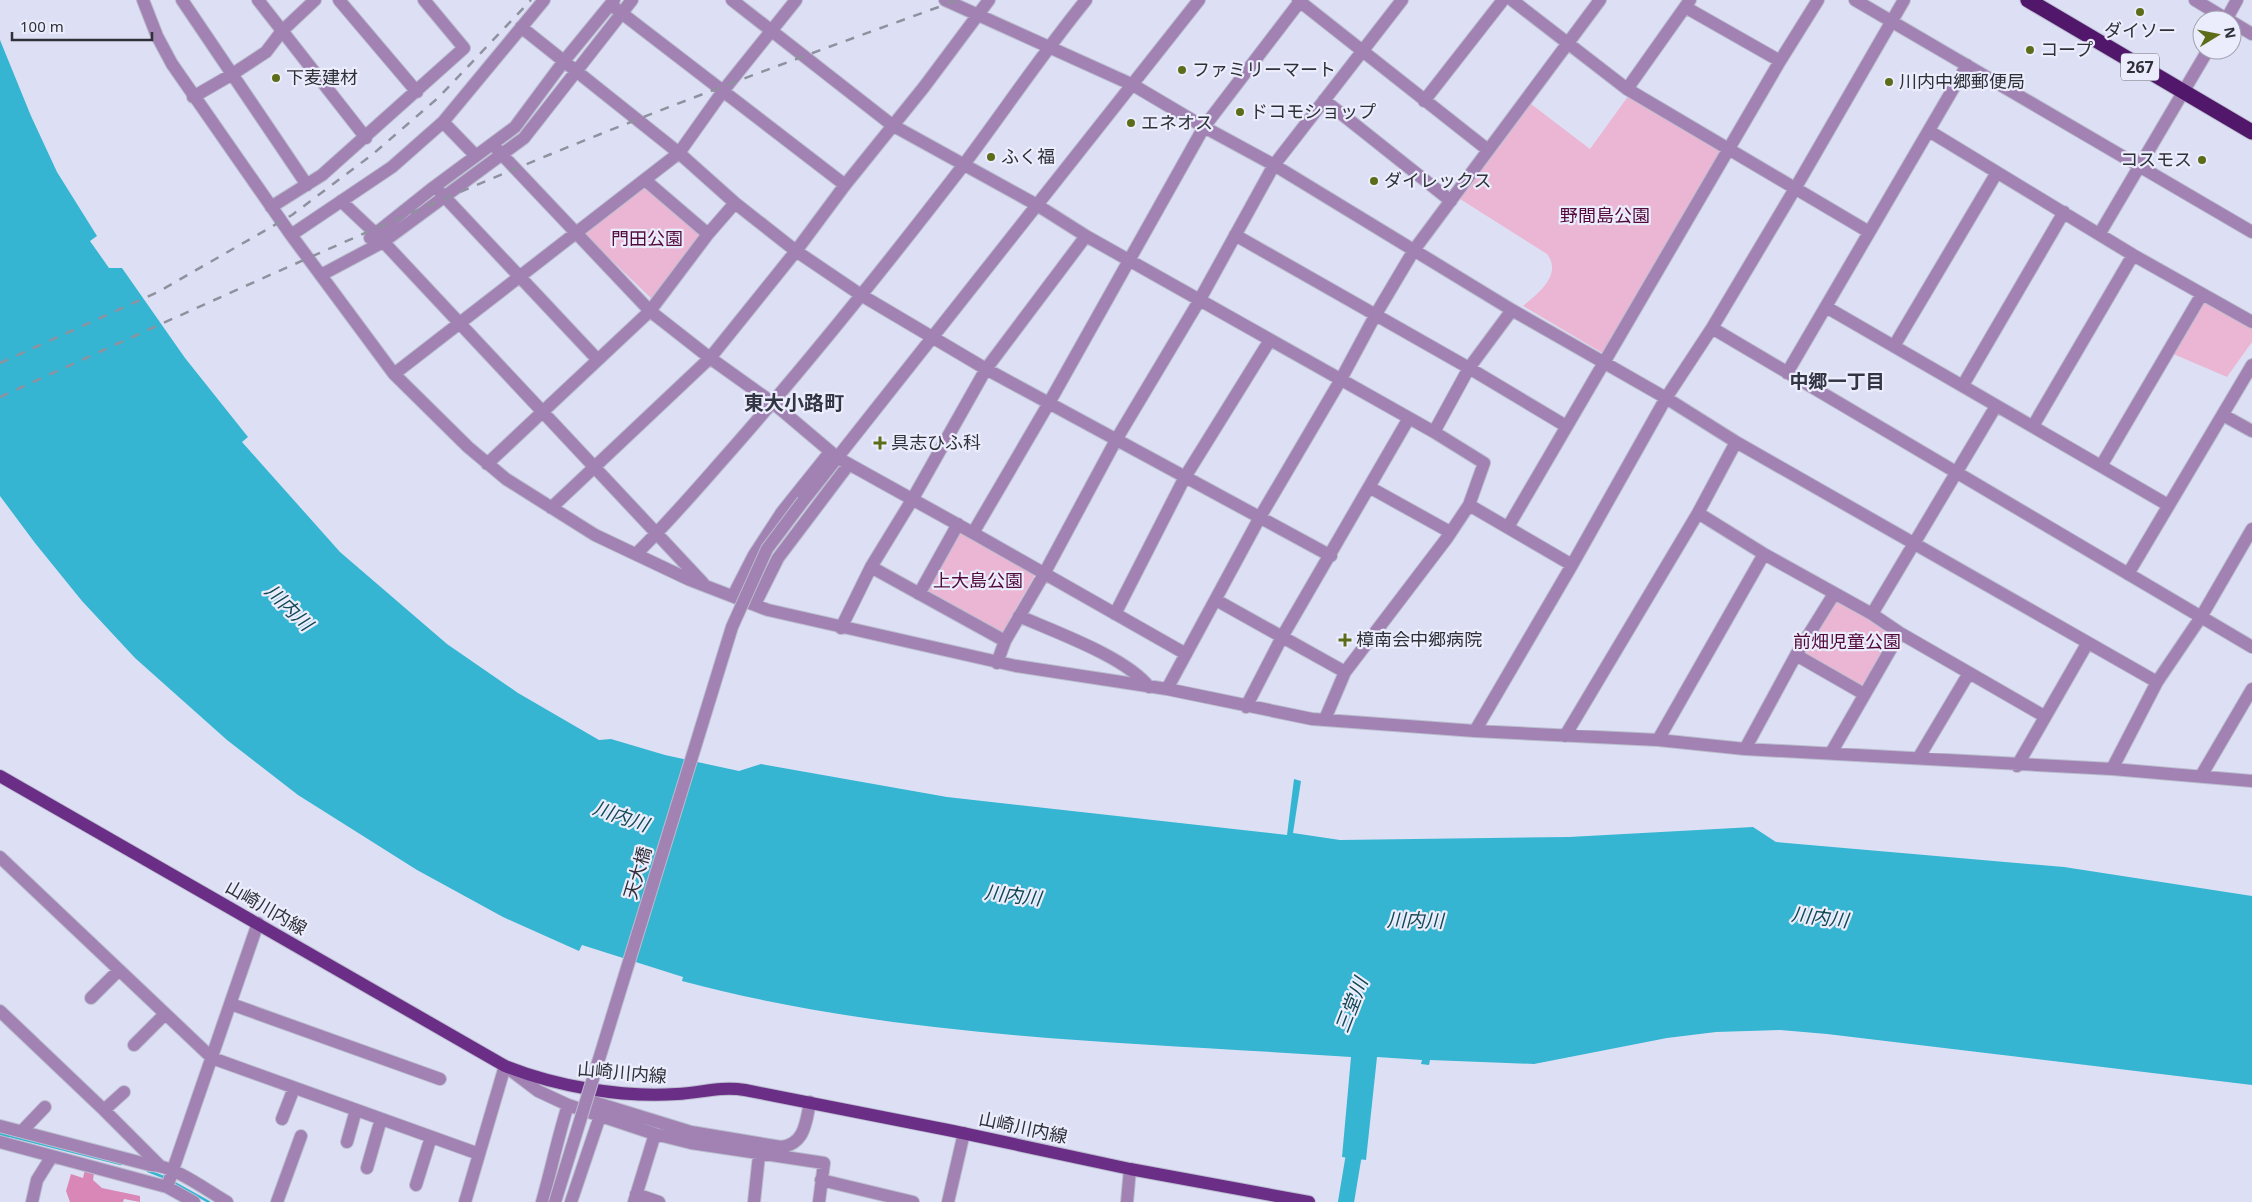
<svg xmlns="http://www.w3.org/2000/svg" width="2252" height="1202" font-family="'Noto Sans','Noto Sans JP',sans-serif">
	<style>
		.green { fill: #ebb6d3 }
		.forest { fill: #d987b6 }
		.water { fill: #35b5d2 }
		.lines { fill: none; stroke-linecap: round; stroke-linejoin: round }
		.stream { stroke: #35b5d2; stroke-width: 2.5 }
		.river { stroke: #35b5d2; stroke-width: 16 }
		.minor-casing { stroke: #babdce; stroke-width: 14 }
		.major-casing { stroke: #babdce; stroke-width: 14 }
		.highway-casing { stroke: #babdce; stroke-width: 17 }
		.minor { stroke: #a182b3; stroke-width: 12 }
		.major { stroke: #6a2e87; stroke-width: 12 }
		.highway { stroke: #50176a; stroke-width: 15 }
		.rail { stroke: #8f919f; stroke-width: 2.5; stroke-dasharray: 9 9; stroke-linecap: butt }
		.minor-bridge-casing { stroke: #babdce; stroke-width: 14; stroke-linecap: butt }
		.minor-bridge { stroke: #a182b3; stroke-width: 12 }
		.poi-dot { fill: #5c6c18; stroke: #ebedfd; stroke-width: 2 }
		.labels { text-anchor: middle; stroke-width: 4.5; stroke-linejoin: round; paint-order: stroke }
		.shield { fill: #ebedfd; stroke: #686973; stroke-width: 1 }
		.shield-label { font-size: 16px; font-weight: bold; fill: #303038 }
		.poi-label { font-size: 18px; fill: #303038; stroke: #ebedfd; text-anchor: start }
		.park-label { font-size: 18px; fill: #530a3b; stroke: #ebedfd }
		.street-label { font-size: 18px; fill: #303038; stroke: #ebedfd }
		.neighbourhood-label { font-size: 19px; font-weight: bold; fill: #343544; stroke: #ebedfd }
		.water-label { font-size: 19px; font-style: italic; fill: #124854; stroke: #ebedfd }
		.quarter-label { font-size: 20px; font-weight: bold; fill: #343544; stroke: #ebedfd }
	</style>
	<rect width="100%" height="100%" fill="#dde0f4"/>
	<path class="green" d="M1629,95L1721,149L1604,354L1523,306C1537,294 1563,275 1547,254L1460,199L1531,104L1590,149Z
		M645,186L703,234L652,299L584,234Z
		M2203,301L2252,329V342L2227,377L2171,353Z
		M959,530L1035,575L1002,633L925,591Z
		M1836,600L1893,634L1861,687L1803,652Z"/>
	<path class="forest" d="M85,1169L94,1173L93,1180L102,1188L140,1196V1202L124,1199L123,1202H70L66,1191L71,1174L83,1178Z"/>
	<path class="water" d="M0,40L31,116L57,172L97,236L90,241L109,268H122L185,358L248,437L242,442L340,552L447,644L518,693L599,740L611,739L665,755L739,771L761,764L947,797L1287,835L1294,779L1301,781L1293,833L1340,840L1569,837L1753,827L1776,842L2064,867L2252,896V1085L1827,1034L1780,1030L1716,1032L1667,1038L1534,1064L1430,1060L1429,1065L1421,1064L1422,1060L1377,1057L1366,1160L1342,1157L1351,1057C1127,1042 899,1039 682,981L683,977L582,945L579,951L503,917L417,870L298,795L227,740L135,658L82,601L35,543L0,496Z"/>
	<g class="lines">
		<path class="stream" d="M2,1134L121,1164
			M148,1171L166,1178
			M173,1182L209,1202"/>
		<path class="river" d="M0,1134H2
			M1346,1202L1357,1136"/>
		<g class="minor-casing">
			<path id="minor" d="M143,0L157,36L172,64L291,235L394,374L468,447L506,479L595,535L690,580L768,610L1016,666L1167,689L1312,719L1475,731L1658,740L1745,749L2112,769L2252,781
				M182,0L307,185
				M258,0L366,138
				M339,0L417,92
				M732,0L892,125L1037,205L1086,236L1434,432L1484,463L1469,505L1447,538L1345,672L1325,719
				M945,0L1133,85L1204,127L1274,165L1512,310L1666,398L1736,442L2157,682
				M1298,0L1488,150
				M1512,0L1627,89L1869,232
				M1855,0L2252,232
				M2195,0L2228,20
				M1685,7L1780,61
				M615,8L845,185
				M2226,20L2237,0
				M2232,22L2252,34
				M521,27L679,153L735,203L796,251L861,295L986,369L1331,556
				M1627,89L1690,0
				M193,97L231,75L266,52L282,31L315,0
				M1324,100L1451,201
				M1424,101L1503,0
				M443,122L476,156
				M1929,131L2133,255L2252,322
				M492,144L650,311L710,358L773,403L838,458L973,533L1186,654
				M645,180L708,234
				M440,192L597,359
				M341,201L376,234L703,583
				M271,207L322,175L464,48L424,0
				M2100,233L2208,50
				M291,235L392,167L443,122L544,0
				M1235,235L1469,368L1566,426
				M370,238L434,187L515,127L564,61L614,0
				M321,275L383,242L524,138L632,0
				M1826,307L2168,505
				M1712,328L2252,647
				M1894,346L1996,174
				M1787,373L1967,65
				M394,374L679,153L723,91L796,0
				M1963,385L2064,212
				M2223,415L2252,431
				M2033,426L2133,255
				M1434,432L1469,368L1512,310
				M487,464L650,311L708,234L735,203
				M2101,466L2202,294
				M1369,487L1450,532
				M803,501L1199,0
				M1469,505L1572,565
				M551,508L710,358L796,251L845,185L924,87L989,0
				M1698,513L1764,554L1872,614L1900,633L2044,716
				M1508,527L1780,61L1818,0
				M973,533L1049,403L1204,127L1301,0
				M636,554C670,521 701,484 733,448C813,357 888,263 962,167C1004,111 1042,54 1086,0
				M871,567L1005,641
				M2128,574L2252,365
				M919,594L958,524
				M733,596L754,555L782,512L830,452
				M1216,600L1345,672
				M755,604L778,558L849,464
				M1115,614L1185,477L1270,340
				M1872,614L1996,406
				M1019,616C1055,632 1126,657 1149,687
				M841,628L871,567L912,500L986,369L1086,236
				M1796,655L1864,694
				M997,663L1005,641L1044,574L1116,440L1199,301L1274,165L1402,0
				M1167,689L1260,517L1340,381L1376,314L1414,250L1600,0
				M1246,707L1282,637L1409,418
				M1475,731L1572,565L1666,398L1712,328L1796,187L1904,0
				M1565,736L1698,513L1736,442
				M1658,740L1764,554
				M1745,749L1796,655L1834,594
				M1831,753L1900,633
				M1919,757L1969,673
				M2017,766L2087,644
				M2112,769L2157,682L2201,617L2252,529
				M2201,776L2252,689
				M0,857L212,1058L479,1154
				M91,998L119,970
				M231,1004L440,1079
				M0,1011L104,1110L159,1165
				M134,1045L165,1014
				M587,1100L691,1132L781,1147C805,1144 806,1122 810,1102
				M104,1110L124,1092
				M282,1119L294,1088
				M0,1126L150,1165C174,1165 206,1190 227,1202
				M22,1131L45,1107
				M0,1142L167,1187L194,1202
				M347,1142L356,1110
				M367,1168L381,1119
				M821,1180L913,1202
				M416,1185L431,1137
				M167,1187L258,923
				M636,1194L659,1202
				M32,1202L37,1180L52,1156
				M277,1202L301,1136
				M465,1202L505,1066L538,1091L568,1105
				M542,1202C551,1170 558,1137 568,1105L655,1134L691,1143L824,1163L819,1202
				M571,1202L600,1116
				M634,1202L655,1134
				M754,1202L759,1155
				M948,1202L964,1133
				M1127,1202L1130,1169"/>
		</g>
		<g class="major-casing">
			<path id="major" d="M0,776L505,1066C555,1086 622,1098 677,1094C701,1093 719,1086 745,1090L953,1131L1130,1169L1309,1202"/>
		</g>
		<g class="highway-casing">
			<path id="highway" d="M2028,0L2252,132"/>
		</g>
		<use href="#minor" class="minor"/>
		<use href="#major" class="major"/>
		<use href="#highway" class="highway"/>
		<path class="rail" d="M0,363L158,292L292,215L373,154L439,97L531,0
			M0,397C179,316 357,234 539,159C677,102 817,51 958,0"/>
		<g class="minor-bridge-casing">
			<path id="minor-bridge" d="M555,1202L732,627L767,549L803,501"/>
		</g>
		<use href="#minor-bridge" class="minor-bridge"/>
	</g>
	<g class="poi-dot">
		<circle cx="2140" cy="12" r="5"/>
		<circle cx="2030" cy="50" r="5"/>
		<circle cx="1182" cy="70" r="5"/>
		<circle cx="276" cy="78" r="5"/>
		<circle cx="1889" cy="82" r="5"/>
		<circle cx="1240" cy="112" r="5"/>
		<circle cx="1131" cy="123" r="5"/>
		<circle cx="991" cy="157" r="5"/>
		<circle cx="2202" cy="160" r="5"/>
		<circle cx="1374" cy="181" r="5"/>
		<path d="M877.5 435.5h5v5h5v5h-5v5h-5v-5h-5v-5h5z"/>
		<path d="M1342.5 632.5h5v5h5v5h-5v5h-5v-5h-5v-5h5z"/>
	</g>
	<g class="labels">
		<rect class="shield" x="2121" y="53.5" width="38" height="27" rx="4"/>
		<g class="shield-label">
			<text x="2140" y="73">267</text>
		</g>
		<g class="poi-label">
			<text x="2140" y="37" text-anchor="middle">ダイソー</text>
			<text x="2040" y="56">コープ</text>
			<text x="1192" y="76">ファミリーマート</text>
			<text x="286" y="84">下麦建材</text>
			<text x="1899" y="88">川内中郷郵便局</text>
			<text x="1250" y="118">ドコモショップ</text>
			<text x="1141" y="129">エネオス</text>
			<text x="1001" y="163">ふく福</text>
			<text x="2192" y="166" text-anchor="end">コスモス</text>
			<text x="1384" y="187">ダイレックス</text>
			<text x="891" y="449">具志ひふ科</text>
			<text x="1356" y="646">樟南会中郷病院</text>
		</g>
		<g class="park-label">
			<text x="1605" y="222">野間島公園</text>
			<text x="647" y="245">門田公園</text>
			<text x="978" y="587">上大島公園</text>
			<text x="1847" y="648">前畑児童公園</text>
		</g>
		<g class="street-label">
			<text transform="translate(638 873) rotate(-73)" y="6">天大橋</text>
			<text transform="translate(266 908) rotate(30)" y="6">山崎川内線</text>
			<text transform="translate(622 1073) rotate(5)" y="6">山崎川内線</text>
			<text transform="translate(1023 1128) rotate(12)" y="6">山崎川内線</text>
		</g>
		<g class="neighbourhood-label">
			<text x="1837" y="388">中郷一丁目</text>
		</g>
		<g class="water-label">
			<text transform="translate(289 607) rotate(44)" y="7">川内川</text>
			<text transform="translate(621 816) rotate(19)" y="7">川内川</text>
			<text transform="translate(1013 895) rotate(7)" y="7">川内川</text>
			<text transform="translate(1820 917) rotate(7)" y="7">川内川</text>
			<text transform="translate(1415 920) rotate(1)" y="7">川内川</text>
			<text transform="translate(1351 1005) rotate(-69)" y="7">三堂川</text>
		</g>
		<g class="quarter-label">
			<text x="794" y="410">東大小路町</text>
		</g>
	</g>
	<g transform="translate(2217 35) rotate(80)"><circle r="24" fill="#ebedfd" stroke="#a0a1ae"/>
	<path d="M0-4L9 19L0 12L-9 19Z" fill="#5c6c18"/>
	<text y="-8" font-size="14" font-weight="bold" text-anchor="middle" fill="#303038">N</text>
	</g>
	<path d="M12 32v8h140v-8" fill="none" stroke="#303038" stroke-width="2.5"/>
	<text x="20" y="32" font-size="15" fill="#303038" stroke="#ebedfd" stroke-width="4" paint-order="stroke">100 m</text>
</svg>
